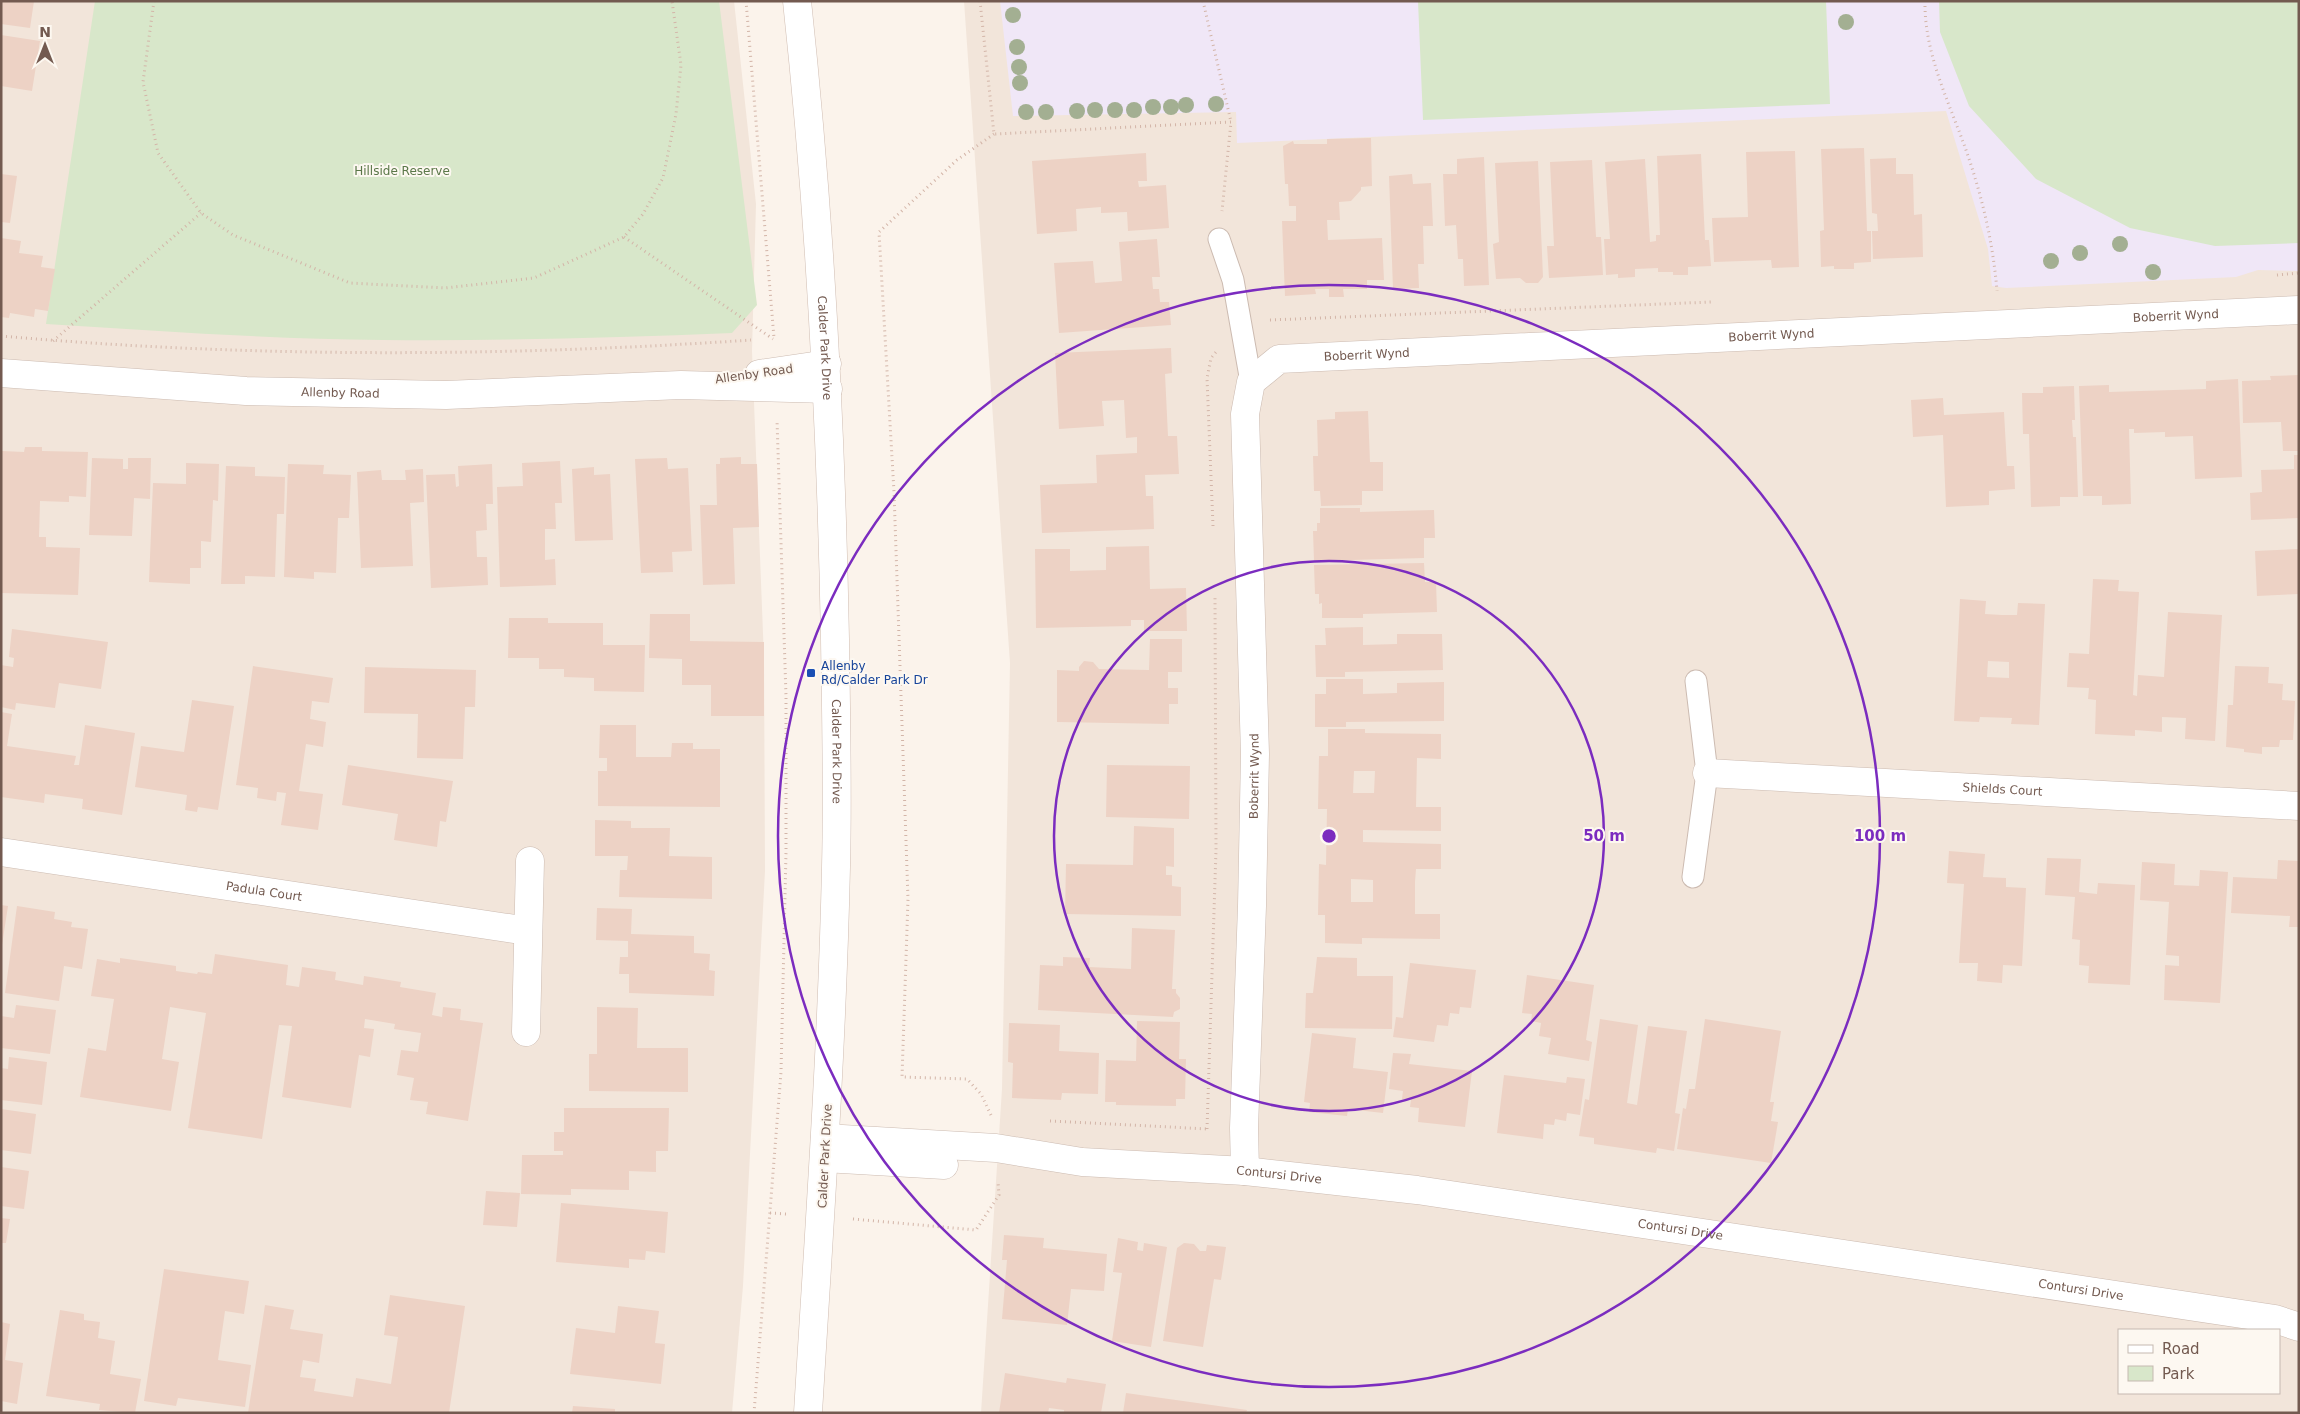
<svg xmlns="http://www.w3.org/2000/svg" width="2300" height="1414" font-family="'DejaVu Sans',sans-serif">
	<style>
		.residential { fill: #f2e5da; fill-rule: evenodd }
		.education { fill: #f0e7f7 }
		.green { fill: #d8e7ca }
		.building { fill: #edd2c5; fill-rule: evenodd }
		.lines { fill: none; stroke-linecap: round; stroke-linejoin: round }
		.lane-casing { stroke: #ccbbb1; stroke-width: 23 }
		.street-casing { stroke: #ccbbb1; stroke-width: 29 }
		.secondary-casing { stroke: #d0bdb2; stroke-width: 29 }
		.path { stroke: #d3b5a8; stroke-width: 3; stroke-dasharray: 1 4; stroke-linecap: butt }
		.lane { stroke: #fff; stroke-width: 21 }
		.street { stroke: #fff; stroke-width: 28 }
		.secondary { stroke: #fff; stroke-width: 28 }
		.tree { fill: #a3af92 }
		.ring { fill: none; stroke: #7b2cbf; stroke-width: 2.5 }
		.transit-dot { fill: #1a4fb4; stroke: #fdf8f1; stroke-width: 2 }
		.labels { text-anchor: middle; stroke-width: 4; stroke-linejoin: round; paint-order: stroke }
		.park-label { font-size: 12px; fill: #5b7849; stroke: #fdf8f1 }
		.street-label { font-size: 12px; fill: #735a50; stroke: #fdf8f1 }
		.transit-label { font-size: 12px; fill: #164399; stroke: #fdf8f1; text-anchor: start }
		.centre { fill: #7b2cbf; stroke: #fdf8f1; stroke-width: 2.5 }
		.ring-label { font-size: 15px; text-anchor: middle; font-weight: bold; fill: #7b2cbf; stroke: #fdf8f1; stroke-width: 4; stroke-linejoin: round; paint-order: stroke }
	</style>
	<rect width="100%" height="100%" fill="#fbf3eb"/>
	<path class="residential" d="M1,1H734L756,204L752,351L764,659L765,871L743,1286L732,1413H1Z
		M964,1H2299V1413H981L1002,1089L1010,663ZM2119,1330H2279V1393H2119Z"/>
	<path class="education" d="M1000,1H2299V271L2258,270L2236,277L2006,288L1992,286L1988,249L1946,111L1237,143L1236,112L1013,116Z"/>
	<path class="green" d="M95,1H719L757,305L732,333C615,338 499,341 383,340C271,339 158,331 46,324Z
		M1418,1H1826L1830,104L1423,120Z
		M1939,1H2299V243L2215,246L2130,228L2036,179L1969,106L1940,32Z"/>
	<path class="building" d="M1,1H34L30,28L1,24Z
		M1,35L40,41L32,91L1,86Z
		M1371,138L1372,186L1361,187V190L1351,201L1339,202L1340,220H1327L1328,240L1382,238L1384,280H1367V289H1343L1344,297H1329V289H1315L1316,294L1285,296L1282,221H1296V206H1289L1288,184H1285L1283,146L1293,141L1294,144H1327V139Z
		M1864,148L1867,231H1871V262L1854,263V269H1834V266L1821,267L1820,231L1824,230L1821,149Z
		M1795,151L1799,267L1772,268L1771,260L1714,262L1712,218L1748,217L1746,152Z
		M1146,153L1147,181H1138L1139,187L1166,185L1169,228L1128,231L1127,212L1101,213V207L1076,209L1077,231L1037,234L1032,161Z
		M1701,154L1705,240H1709L1711,266L1688,267V275H1673V272H1658V268L1635,269V277L1618,278V274L1606,275L1604,239H1610L1605,162L1645,159L1650,242L1656,241V235H1660L1657,156Z
		M1484,157L1489,285L1464,286L1463,259H1458L1456,225L1445,226L1443,174H1457V159Z
		M1896,158V174H1913L1914,215L1922,214L1923,257L1873,259L1872,231H1878L1877,214L1872,213L1870,159Z
		M1592,160L1596,237H1601L1603,275L1549,278L1547,246H1554L1550,162Z
		M1538,161L1543,277L1538,283H1526L1520,278L1496,279L1493,244L1499,242L1495,163Z
		M1,174L17,176L10,223L1,222Z
		M1412,174L1413,184L1431,183L1433,226H1423L1424,264H1418L1419,288L1393,289L1389,176Z
		M1,238L21,241L19,253L43,256L41,267L55,269L48,311L35,309L34,317L10,313L9,318L1,317Z
		M1157,239L1160,277H1152L1153,289H1159L1160,302H1169L1171,325L1059,333L1054,263L1093,261L1095,283L1122,281L1119,242Z
		M1171,348L1172,373L1165,374L1168,436H1177L1179,474L1145,475L1146,496H1153L1154,529L1042,533L1040,485L1097,483L1096,455L1137,453V437L1126,438L1124,400L1102,401L1104,426L1059,429L1055,353Z
		M2299,375V451H2283L2281,422L2243,423L2242,381L2271,380L2270,376Z
		M2238,379L2242,477L2195,479L2193,436L2165,437V432L2134,433V429H2129L2131,504L2102,505V496H2083L2079,386L2109,385V392L2206,389V381Z
		M2074,386L2075,420H2072L2073,437H2076L2078,497H2060V506L2031,507L2029,434H2023L2022,393H2043V387Z
		M1943,398L1944,415L2004,412L2007,466H2014L2015,489L1989,491V505L1946,507L1943,435L1913,437L1911,400Z
		M1368,411L1370,462H1383V491H1362V505L1321,506L1320,491H1314L1313,456H1318L1317,420L1335,419V412Z
		M25,447H42V451L88,452L86,497L69,496V502L40,501L39,537H46V547L80,548L78,595L1,593L2,451L24,452Z
		M2294,455H2299V518L2251,520L2250,493L2262,492L2261,470L2294,469Z
		M741,457V464H757L759,527L733,528L735,584L703,585L700,505H717L716,464H720V458Z
		M92,458L123,459V469H128V458H151L150,499L134,498L132,536L89,535Z
		M667,458L668,469L688,468L692,551L672,552L673,572L641,573L635,459Z
		M560,461L562,503H555L556,529H545V560L555,559L556,585L500,587L497,487L523,486L522,463Z
		M186,463L219,464L218,501L213,500L211,542L201,541V568H190V584L149,582L153,483L186,484Z
		M288,464L324,465L323,474L351,475L349,518H338L336,573L314,572V579L284,577Z
		M492,464L493,504H486L487,530L476,531L477,557H487L488,585L431,588L426,475L455,474L456,487L459,486L458,466Z
		M226,466L255,467V476L285,477L284,514H277L275,577L245,576V584H221Z
		M594,467V475L610,474L613,540L575,541L572,469Z
		M423,469L424,502L410,503L413,566L361,568L357,472L381,470L382,480H406L405,470Z
		M1320,508H1360V512L1434,510L1435,538H1424V558L1314,561L1313,531H1317V523H1320Z
		M1149,546L1150,589L1186,588L1187,631H1144V620H1131V626L1036,628L1035,549H1070V571L1106,570V547Z
		M2299,549V594L2257,596L2255,551Z
		M1424,563L1425,582H1436L1437,612L1363,614V618H1322V603L1319,604V594H1315L1314,565Z
		M2093,579L2119,580L2118,591L2139,592L2133,695L2137,696L2138,675L2164,677L2168,612L2222,615L2215,741L2185,739L2186,718L2162,717V732L2135,730V736L2095,734L2096,700L2088,699L2089,688L2067,687L2069,653L2089,654Z
		M1960,599L1986,601L1985,614L2002,615H2017L2018,603L2045,604L2039,725L2011,724L2012,718L1980,717L1979,722L1954,721ZM1988,661L2009,662V678L1987,677Z
		M650,614H690V641L764,642V716H711V685H682V659L649,658Z
		M509,618H548V623H603V645H645L644,692L594,691V678L564,677V669H539V658H508Z
		M1363,627V645L1397,644V634H1442L1443,670L1345,672V677H1316L1315,645H1326L1325,628Z
		M12,629L108,642L101,689L59,683L55,708L16,703L15,710L1,707V665L13,667L14,658L9,657Z
		M1150,639H1182V672H1168V688H1178V704H1169V724L1057,722V670L1079,671V667L1084,661L1093,662L1099,669L1149,670Z
		M253,666L333,678L329,703L312,701L310,719L326,722L323,747L306,744L299,791L323,794L318,830L281,825L286,793L277,792L276,801L257,798L258,788L236,785Z
		M2235,666L2269,667L2268,683L2283,684L2282,700L2295,701L2293,740H2280L2279,747H2262V754L2244,752V749L2226,747L2228,705H2233Z
		M365,667L476,670L475,707H465L463,759L417,758L418,714L364,713Z
		M1326,679H1363V694L1397,693V683L1444,682V721L1346,722V727H1315V694H1326Z
		M192,700L234,706L218,810L198,807L197,812L185,810L187,795L135,787L141,746L184,752Z
		M1,712L12,714L7,746L76,756L74,765H79L85,725L135,733L122,815L82,809L83,799L45,794L44,803L1,797Z
		M600,725H636V757H671L672,743H693V749H720V807L598,806V771H607V758H599Z
		M1328,729H1365V733L1441,734V759L1417,758L1416,807H1441V831L1363,830V842L1441,844V869H1416L1415,882V914H1440V939L1362,938V944L1325,943V915H1318L1319,864L1326,865L1327,809H1318L1319,756H1328ZM1354,771H1375L1374,793H1353ZM1351,879L1373,880V902H1351Z
		M348,765L453,781L446,822L440,821L437,847L394,840L398,814L342,805Z
		M1107,765L1190,766L1189,819L1106,817Z
		M595,820L631,821V828H670L669,856L712,857V899L619,897L620,870H627L628,856H595Z
		M1134,826L1174,828V867L1166,866V875H1172V886L1181,887V916L1065,914L1066,864L1133,865Z
		M1949,851L1985,854L1983,877L2006,878V887L2026,888L2022,966L2003,965L2002,983L1977,981L1978,963H1959L1964,884L1947,883Z
		M2047,858L2081,859L2079,892L2097,894L2098,883L2135,885L2130,985L2088,983L2089,966L2079,965L2080,940L2072,939L2075,897L2045,895Z
		M2278,860L2299,861V927H2289L2290,916L2231,913L2233,877L2277,879Z
		M2142,862L2175,864L2174,885L2199,886L2200,870L2228,872L2220,1003L2164,1000L2165,965L2179,966V956L2166,955L2169,902L2140,900Z
		M1,905L8,906L2,945H1Z
		M17,906L55,912L54,919L72,922L71,927L88,929L82,969L64,966L59,1001L5,993Z
		M597,908L632,909L631,934L694,936V953L710,954L709,970L715,971L714,996L629,993V974H619L620,957H628V941L596,940Z
		M1132,928L1175,930L1172,989H1176V993L1180,998V1009L1174,1012L1173,1017L1038,1010L1040,965L1063,966V957L1090,958L1089,967L1131,969Z
		M215,954L288,965L286,985L299,987L302,967L336,972L335,980L363,985L364,976L401,982L400,987L436,993L432,1015L442,1017L443,1007L461,1009L460,1020L483,1023L468,1121L426,1114L428,1102L410,1100L414,1078L397,1075L401,1050L418,1052L421,1033L394,1029L395,1024L365,1019L364,1028L374,1029L370,1057L359,1055L351,1108L282,1097L292,1026L279,1025L262,1139L188,1128L206,1013L170,1007L162,1059L179,1062L171,1111L80,1097L88,1048L106,1051L114,999L91,996L97,959L120,963V958L176,966V971L197,974L198,972L212,974Z
		M1317,957L1357,958V976H1393L1392,1029L1305,1028L1306,993H1313Z
		M1410,963L1476,970L1471,1008L1460,1007L1459,1014L1450,1013L1448,1026L1437,1025L1434,1042L1393,1037L1396,1017L1403,1018Z
		M1527,975L1594,985L1586,1040L1592,1042L1589,1061L1548,1054L1551,1038L1539,1036L1541,1023L1531,1021L1532,1014L1522,1013Z
		M16,1005L56,1010L50,1054L1,1048V1016L14,1018Z
		M597,1007L638,1008L637,1048H688V1092L589,1091V1054H597Z
		M1600,1019L1638,1025L1627,1103L1637,1105L1648,1026L1687,1031L1675,1113L1680,1114L1674,1151L1657,1148L1656,1153L1594,1144V1138L1579,1136L1585,1099L1589,1100Z
		M1705,1019L1781,1031L1770,1102H1774L1771,1121L1778,1122L1771,1163L1677,1149L1683,1108L1686,1109L1689,1089H1695Z
		M1137,1021L1180,1022L1179,1059H1186L1185,1099H1176V1106L1116,1105V1102H1105L1106,1060L1136,1061Z
		M1009,1023L1060,1025L1059,1051L1099,1053L1098,1094L1062,1093L1061,1100L1012,1098L1013,1063L1008,1062Z
		M1312,1033L1356,1038L1353,1068L1388,1072L1383,1113L1348,1109L1347,1116L1309,1112L1310,1103L1304,1102Z
		M1393,1053L1411,1054L1409,1064L1472,1071L1465,1127L1418,1122L1419,1108L1410,1107L1411,1100L1402,1099L1403,1091L1389,1089Z
		M9,1057L47,1062L42,1105L1,1100V1068L8,1069Z
		M1504,1075L1566,1083L1567,1077L1585,1079L1580,1115L1567,1113L1566,1121L1555,1119L1554,1125L1544,1124L1543,1139L1497,1133Z
		M564,1108H669L668,1151H656V1172L629,1171V1190L571,1189V1195L521,1194L522,1155H563V1151H554V1132H564Z
		M1,1109L36,1114L31,1154L1,1150Z
		M1,1167L29,1171L24,1209L1,1206Z
		M486,1191L520,1193L517,1227L483,1225Z
		M561,1203L668,1212L665,1253L646,1251L645,1260L629,1259V1268L556,1262Z
		M1,1218L10,1219L6,1243H1Z
		M1004,1235L1044,1238L1043,1248L1107,1254L1104,1291L1071,1289L1067,1325L1002,1319L1007,1260H1002Z
		M1118,1238L1138,1242L1137,1250L1143,1251L1144,1243L1167,1247L1151,1347L1112,1341L1122,1273L1113,1272Z
		M1184,1243L1194,1244L1200,1251H1206L1207,1245L1226,1247L1221,1280L1214,1279L1203,1347L1163,1341L1177,1248Z
		M164,1269L249,1281L244,1314L225,1311L218,1360L251,1365L245,1407L178,1398L176,1406L144,1401Z
		M390,1295L465,1306L449,1413H248L265,1305L294,1310L290,1329L323,1334L319,1363L303,1360L300,1377L316,1379L314,1391L353,1397L356,1378L391,1384L398,1337L384,1335Z
		M618,1306L659,1311L655,1343L665,1344L661,1384L570,1374L576,1328L615,1333Z
		M60,1310L84,1314V1320L100,1322L98,1338L115,1341L110,1374L141,1379L135,1413L99,1410L100,1404L46,1396Z
		M1,1322L10,1324L5,1360L23,1363L17,1404L1,1401Z
		M1005,1373L1066,1383L1067,1378L1106,1384L1101,1413H1064V1410L1049,1408L1048,1413H999Z
		M1126,1393L1247,1410L1246,1413H1123Z
		M573,1406L615,1409V1413H572Z"/>
	<g class="lines">
		<g class="lane-casing">
			<path id="lane" d="M1219,239L1233,280L1251,382
				M1693,877L1707,773L1696,681"/>
		</g>
		<g class="street-casing">
			<g id="street">
				<path id="s1" d="M1,373L246,391L446,395L681,385L828,389"/>
				<path d="M759,374L827,364"/>
				<path id="s2" d="M1707,773L2299,806"/>
				<path id="s3" d="M1,852L528,931"/>
				<path d="M526,1032L530,861"/>
				<path id="s4" d="M825,1138L996,1148L1082,1162L1245,1171L1417,1190L2275,1319L2299,1327"/>
				<path d="M824,1158L944,1165"/>
				<path id="s5" d="M1245,1171L1244,1128L1252,906L1255,754L1245,414L1251,382L1279,359L2299,310"/>
			</g>
		</g>
		<g class="secondary-casing">
			<g id="secondary">
				<path id="s6" d="M797,1C820,214 831,425 835,639C836,715 838,791 836,867C832,1049 819,1231 808,1413"/>
			</g>
		</g>
		<path class="path" d="M154,1L143,82L158,153L201,213L233,235L350,283L445,288L534,278L624,237L643,214L663,178L676,114L681,65L672,1
			M746,1L774,338
			M980,1L994,134L1231,122L1222,211
			M1203,1L1231,122
			M1925,1C1924,53 1949,102 1966,150C1982,196 1993,242 1997,291
			M624,237L773,339
			M2277,275L2299,273
			M1270,320L1711,302
			M1,336C251,358 501,357 751,340
			M53,341L201,213
			M1213,526L1207,378L1211,358L1216,352
			M991,1115L981,1094L967,1079L902,1077L908,899L894,492L879,232L957,160L994,134
			M1050,1121L1208,1129
			M1207,1129L1216,850L1215,597
			M770,1213L787,1214
			M853,1219L976,1230L999,1195L998,1182
			M754,1413L781,1072L786,853V696L777,420"/>
		<use href="#lane" class="lane"/>
		<use href="#street" class="street"/>
		<use href="#secondary" class="secondary"/>
	</g>
	<g class="tree">
		<circle cx="1013" cy="15" r="8"/>
		<circle cx="1846" cy="22" r="8"/>
		<circle cx="1017" cy="47" r="8"/>
		<circle cx="1019" cy="67" r="8"/>
		<circle cx="1020" cy="83" r="8"/>
		<circle cx="1216" cy="104" r="8"/>
		<circle cx="1186" cy="105" r="8"/>
		<circle cx="1153" cy="107" r="8"/>
		<circle cx="1171" cy="107" r="8"/>
		<circle cx="1095" cy="110" r="8"/>
		<circle cx="1115" cy="110" r="8"/>
		<circle cx="1134" cy="110" r="8"/>
		<circle cx="1077" cy="111" r="8"/>
		<circle cx="1026" cy="112" r="8"/>
		<circle cx="1046" cy="112" r="8"/>
		<circle cx="2120" cy="244" r="8"/>
		<circle cx="2080" cy="253" r="8"/>
		<circle cx="2051" cy="261" r="8"/>
		<circle cx="2153" cy="272" r="8"/>
	</g>
	<g class="ring">
		<circle cx="1329" cy="836" r="275"/>
		<circle cx="1329" cy="836" r="551"/>
	</g>
	<rect class="transit-dot" x="806" y="668" width="10" height="10" rx="2.5"/>
	<g class="labels">
		<g class="park-label">
			<text x="402" y="175">Hillside Reserve</text>
		</g>
		<g class="street-label">
			<text dy="4" stroke="none"><textPath href="#s5" startOffset="1724">Boberrit Wynd</textPath></text>
			<text dy="4" stroke="none"><textPath href="#s5" startOffset="1319">Boberrit Wynd</textPath></text>
			<text dy="4" stroke="none"><textPath href="#s6" startOffset="348">Calder Park Drive</textPath></text>
			<text dy="4" stroke="none"><textPath href="#s5" startOffset="914">Boberrit Wynd</textPath></text>
			<text transform="translate(754 374) rotate(-8)" y="4">Allenby Road</text>
			<text dy="4" stroke="none"><textPath href="#s1" startOffset="340">Allenby Road</textPath></text>
			<text dy="4" stroke="none"><textPath href="#s6" startOffset="752">Calder Park Drive</textPath></text>
			<text dy="4" stroke="none"><textPath href="#s5" startOffset="395">Boberrit Wynd</textPath></text>
			<text dy="4" stroke="none"><textPath href="#s2" startOffset="296">Shields Court</textPath></text>
			<text dy="4" stroke="none"><textPath href="#s3" startOffset="266">Padula Court</textPath></text>
			<text transform="translate(825 1156) rotate(-87)" y="4">Calder Park Drive</text>
			<text dy="4" stroke="none"><textPath href="#s4" startOffset="456">Contursi Drive</textPath></text>
			<text dy="4" stroke="none"><textPath href="#s4" startOffset="861">Contursi Drive</textPath></text>
			<text dy="4" stroke="none"><textPath href="#s4" startOffset="1266">Contursi Drive</textPath></text>
		</g>
		<g class="transit-label">
			<text x="821" y="670">Allenby<tspan x="821" dy="14">Rd/Calder Park Dr</tspan></text>
		</g>
	</g>
	<circle cx="1329" cy="836" r="8" class="centre"/>
	<g class="ring-label">
		<text x="1604" y="841">50 m</text>
		<text x="1880" y="841">100 m</text>
	</g>
	<rect width="2300" height="1414" fill="none" stroke="#735a50" stroke-width="5"/>
	<rect x="2118" y="1329" width="162" height="65" fill="#fdf8f1" stroke="#c6b9b1"/>
	<rect x="2128" y="1345" width="25" height="8" fill="#ffffff" stroke="#c6b9b1"/>
	<text x="2162" y="1354" font-size="15" fill="#735a50">Road</text>
	<rect x="2128" y="1366" width="25" height="15" fill="#d8e7ca" stroke="#c6b9b1"/>
	<text x="2162" y="1379" font-size="15" fill="#735a50">Park</text>
	<g transform="translate(45 45)" stroke="#fdf8f1" stroke-width="4" paint-order="stroke">
	<path d="M0-4L9 19L0 12L-9 19Z" fill="#735a50"/>
	<text y="-8" font-size="14" font-weight="bold" text-anchor="middle" fill="#735a50">N</text>
	</g>
</svg>
